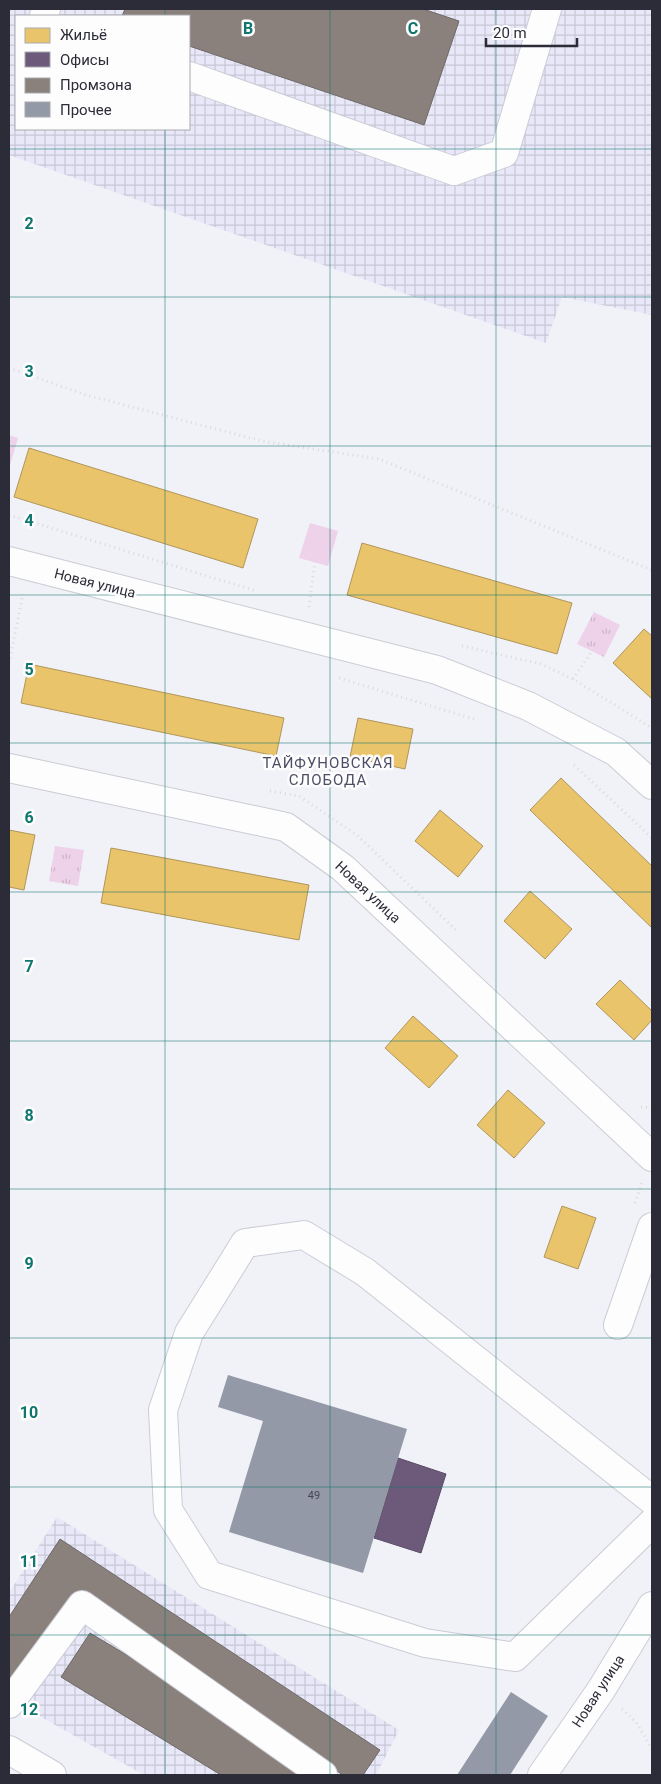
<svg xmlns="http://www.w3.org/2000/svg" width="661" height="1784" font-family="Roboto,sans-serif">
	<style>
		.industrial { fill: url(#industrial-grid); fill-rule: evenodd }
		.park { fill: url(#park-tufts) }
		.pitch { fill: #eed2ea }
		.homes { fill: #e9c46a; stroke: #b0965b }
		.offices { fill: #6d597a; stroke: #5a4c66 }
		.industry { fill: #8a817c; stroke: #6e6868 }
		.building { fill: #9399a6 }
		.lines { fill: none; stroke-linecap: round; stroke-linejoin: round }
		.minor-casing { stroke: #cbccd5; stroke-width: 30 }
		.path { stroke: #dadadc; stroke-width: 3; stroke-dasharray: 1 4; stroke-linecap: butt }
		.minor { stroke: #fdfdfe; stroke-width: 28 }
		.grid { fill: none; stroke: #0f766e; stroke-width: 1; stroke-opacity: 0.55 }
		.labels { text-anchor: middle; stroke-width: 5; stroke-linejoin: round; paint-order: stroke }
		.number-label { font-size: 11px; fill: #464754 }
		.street-label { font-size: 14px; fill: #2c2c38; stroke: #fdfdfd }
		.neighbourhood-label { font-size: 15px; letter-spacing: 1px; fill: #4d4d67; stroke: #fdfdfd }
		.grid-label { font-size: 16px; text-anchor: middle; font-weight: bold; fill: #0f766e; stroke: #fdfdfd; stroke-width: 5; stroke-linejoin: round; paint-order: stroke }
	</style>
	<defs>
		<pattern id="industrial-grid" width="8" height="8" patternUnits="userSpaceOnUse" patternTransform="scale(1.25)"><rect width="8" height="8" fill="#e8e8f9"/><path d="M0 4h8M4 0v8" fill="none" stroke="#c7c7d6"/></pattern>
		<pattern id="park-tufts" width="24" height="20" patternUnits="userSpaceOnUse" patternTransform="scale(1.25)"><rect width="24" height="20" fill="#eed2ea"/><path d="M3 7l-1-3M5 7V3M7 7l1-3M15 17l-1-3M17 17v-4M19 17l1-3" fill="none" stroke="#ccb4c9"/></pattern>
	</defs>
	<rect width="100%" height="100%" fill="#f1f1f8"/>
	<path class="industrial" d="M9,9H652V315L562,297L546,343L9,155ZM16,16H189V129H16Z
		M57,1517L399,1730L376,1775H144L9,1699V1593Z"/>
	<path class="park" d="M9,435L18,438L9,469Z
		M594,612L620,625L604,657L577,644Z
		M55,846L84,850L78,886L49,881Z"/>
	<path class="pitch" d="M310,523L338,531L328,566L299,558Z"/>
	<path class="homes" d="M29,448L258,519L243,568L14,497Z
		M362,543L572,603L557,654L347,595Z
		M644,629L652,636V699L613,663Z
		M29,664L284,718L276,756L21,703Z
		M358,718L413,729L405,769L350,757Z
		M561,778L652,866V928L530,810Z
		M440,810L483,846L458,877L415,841Z
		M9,830L35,835L24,890L9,887Z
		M111,848L309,885L299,940L101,903Z
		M530,891L572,929L545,959L504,921Z
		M620,980L652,1011V1020L634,1040L596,1004Z
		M413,1016L458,1056L429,1088L385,1048Z
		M508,1090L545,1123L514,1158L477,1125Z
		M562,1206L596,1218L578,1269L544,1257Z"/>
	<path class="offices" d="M398,1458L446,1474L421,1553L374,1538Z"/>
	<path class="industry" d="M125,9H423L459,21L424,125L189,46V16H122Z
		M60,1539L380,1750L363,1775H343L76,1598L9,1688V1617Z
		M90,1633L305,1762L326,1775H221L61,1677Z"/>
	<path class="building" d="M228,1375L407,1429L363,1573L229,1532L263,1421L218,1407Z
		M511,1692L548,1716L510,1775H457Z"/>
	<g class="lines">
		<g class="minor-casing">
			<path id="minor" d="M44,16L46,9
				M189,76L454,171L504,153L547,9
				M9,561L437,670L528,706L616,752L652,785
				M9,768L286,827L343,868L652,1157
				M618,1325L652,1227
				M652,1500L365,1272L304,1235L245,1243L189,1333L163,1410L168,1510L209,1575L425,1643L515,1657L652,1523
				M9,1704L82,1605L323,1775
				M9,1750L52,1775
				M542,1775L601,1690L652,1606"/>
		</g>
		<path class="path" d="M9,368L86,395L262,441L379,459L652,570
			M9,515L256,591
			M309,607L315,562
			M462,646L541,664L573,679L652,728
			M9,663L23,594
			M339,678L477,720
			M573,679L592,651
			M574,765L652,838
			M270,791L299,796L357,835L458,932
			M641,1107L652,1108
			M635,1203L642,1183
			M622,1709L636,1722L652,1749"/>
		<use href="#minor" class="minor"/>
	</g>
	<path class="grid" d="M165,9V16M330,9V1775M496,9V1775M165,129V1775M9,149H652M9,297H652M9,446H652M9,595H652M9,743H652M9,892H652M9,1041H652M9,1189H652M9,1338H652M9,1487H652M9,1635H652"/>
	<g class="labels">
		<g class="number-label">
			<text x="314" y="1499">49</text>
		</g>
		<g class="street-label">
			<text transform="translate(95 583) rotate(14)" y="5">Новая улица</text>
			<text transform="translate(368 892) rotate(43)" y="5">Новая улица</text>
			<text transform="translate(598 1691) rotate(-57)" y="5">Новая улица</text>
		</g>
		<g class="neighbourhood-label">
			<text x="328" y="768">ТАЙФУНОВСКАЯ<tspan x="328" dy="17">СЛОБОДА</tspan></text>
		</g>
	</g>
	<g class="grid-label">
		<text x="248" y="34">B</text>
		<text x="413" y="34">C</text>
		<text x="29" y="229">2</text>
		<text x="29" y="377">3</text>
		<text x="29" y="526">4</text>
		<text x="29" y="675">5</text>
		<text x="29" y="823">6</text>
		<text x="29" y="972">7</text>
		<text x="29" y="1121">8</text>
		<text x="29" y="1269">9</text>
		<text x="29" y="1418">10</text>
		<text x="29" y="1567">11</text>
		<text x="29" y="1715">12</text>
	</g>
	<rect width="661" height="1784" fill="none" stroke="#2c2c38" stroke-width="20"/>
	<rect x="15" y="15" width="175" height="115" fill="#fdfdfd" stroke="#a9a9ae"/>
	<rect x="25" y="28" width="25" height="15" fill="#e9c46a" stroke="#a9a9ae"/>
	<text x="60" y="40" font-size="15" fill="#2c2c38">Жильё</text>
	<rect x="25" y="52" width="25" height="15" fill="#6d597a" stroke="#a9a9ae"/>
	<text x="60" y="65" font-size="15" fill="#2c2c38">Офисы</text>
	<rect x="25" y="78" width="25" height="15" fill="#8a817c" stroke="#a9a9ae"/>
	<text x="60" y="90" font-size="15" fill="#2c2c38">Промзона</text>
	<rect x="25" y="102" width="25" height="15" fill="#9399a6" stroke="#a9a9ae"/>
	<text x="60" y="115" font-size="15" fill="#2c2c38">Прочее</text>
	<path d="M486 38v8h91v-8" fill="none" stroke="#2c2c38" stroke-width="2.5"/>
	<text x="493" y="38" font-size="15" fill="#2c2c38" stroke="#fdfdfd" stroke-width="4" paint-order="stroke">20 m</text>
</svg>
